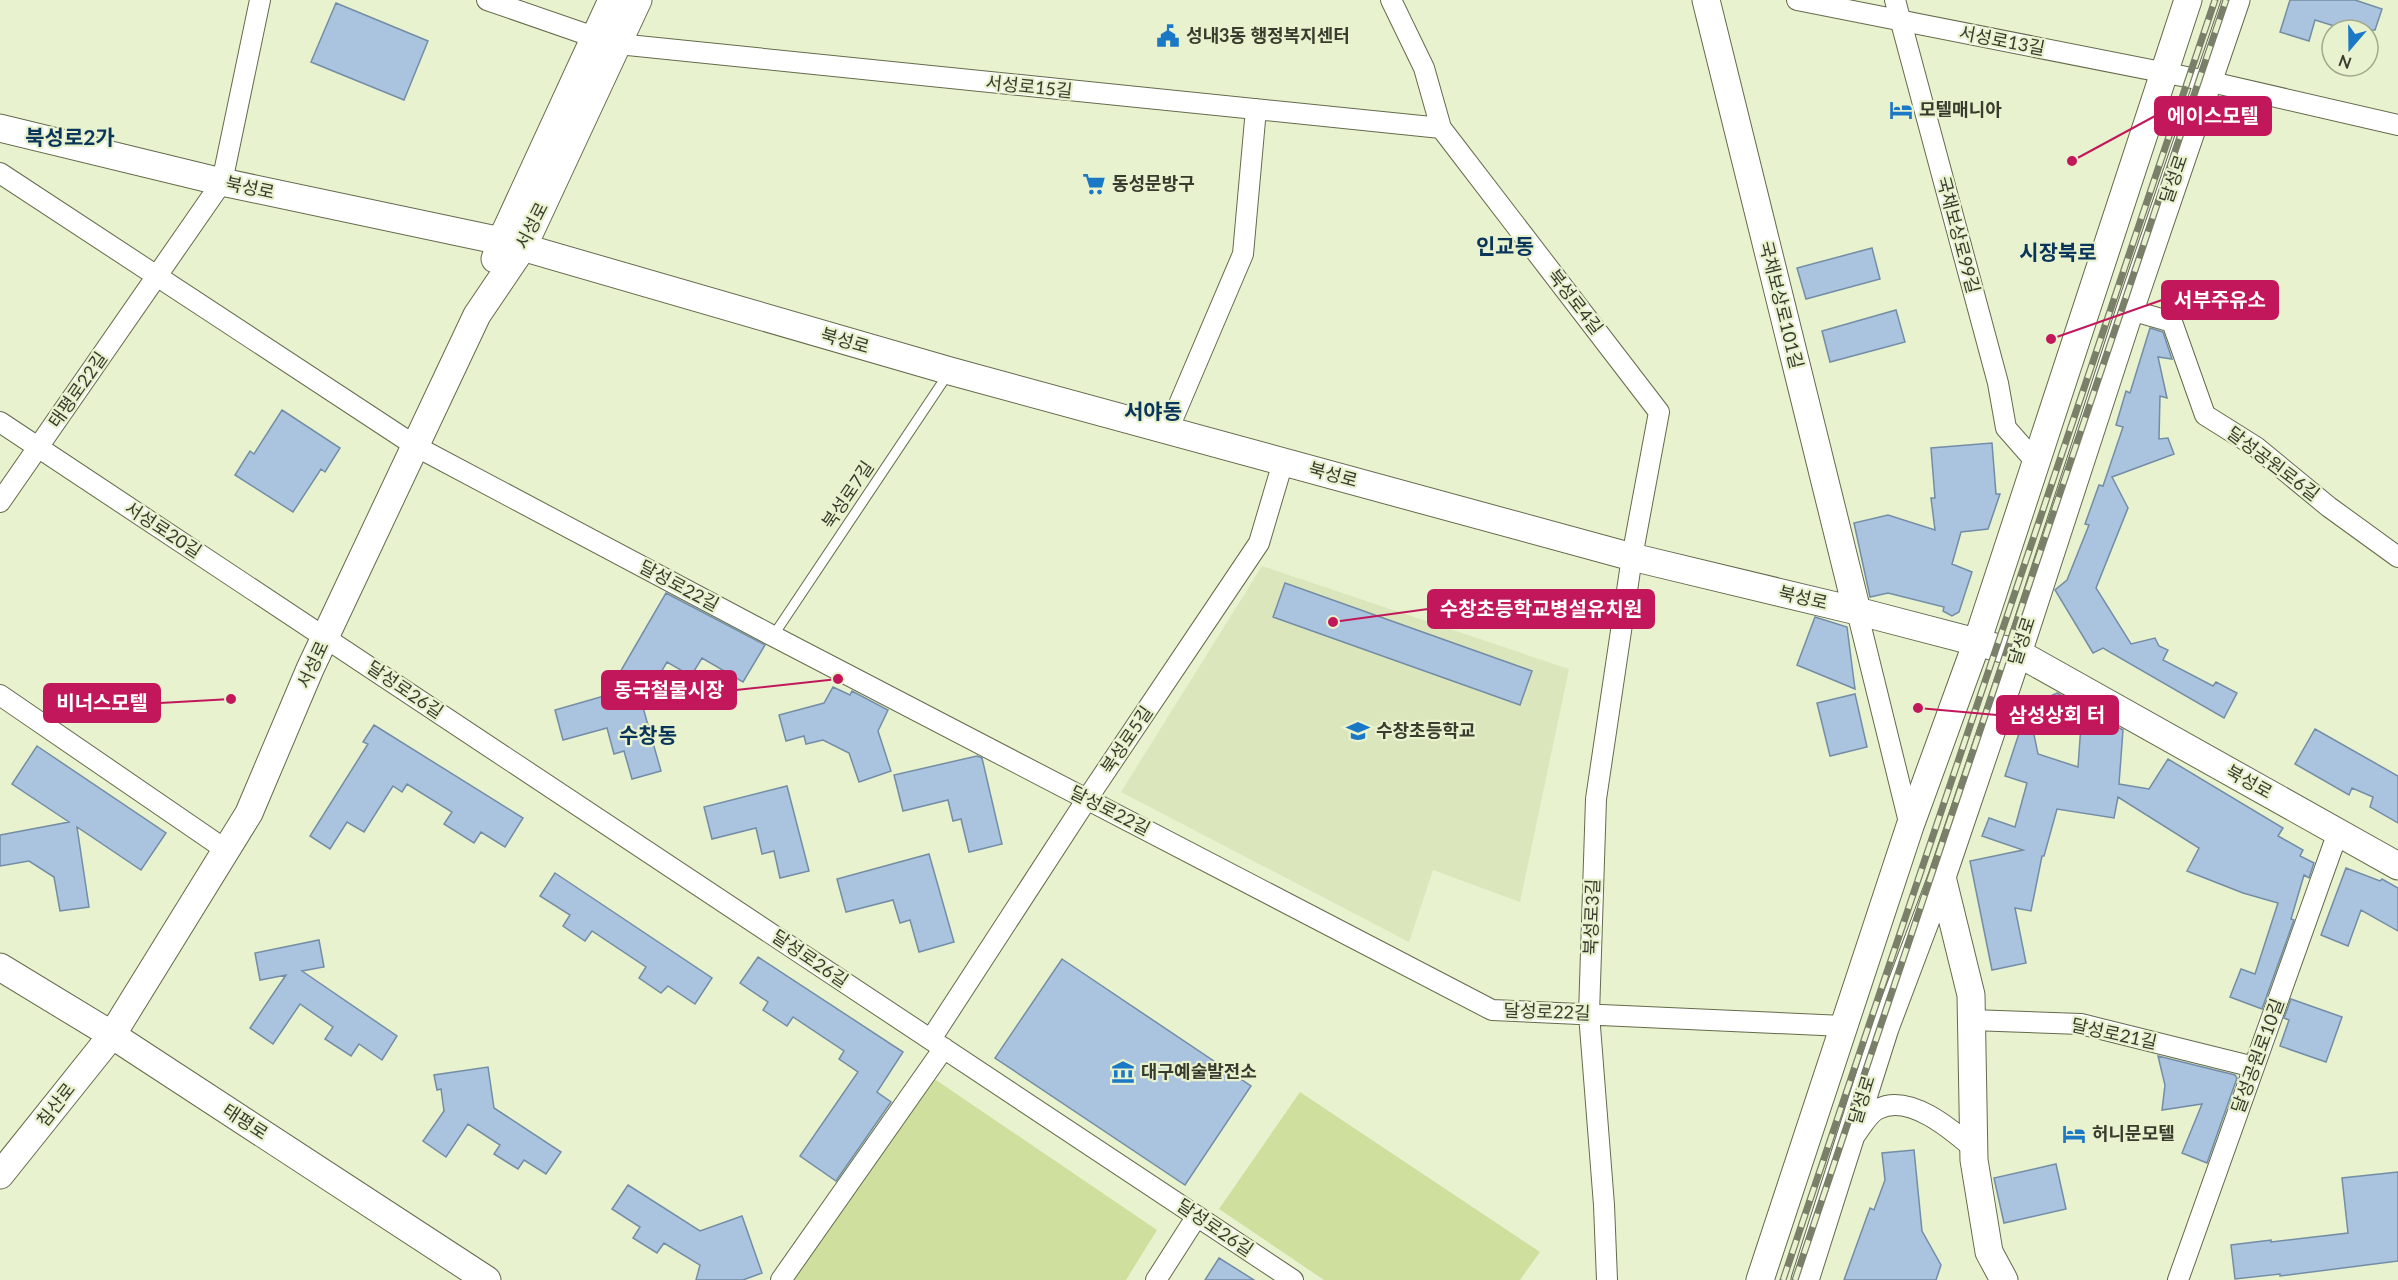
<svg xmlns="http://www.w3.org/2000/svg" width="2398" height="1280" font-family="Lato,'Noto Sans KR',sans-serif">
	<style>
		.built { fill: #dbe6bc }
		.green { fill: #cfe09e }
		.building { fill: #aac4df; stroke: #748da6; stroke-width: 1.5; fill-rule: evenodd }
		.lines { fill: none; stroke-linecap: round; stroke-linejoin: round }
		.lane-casing { stroke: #636b4c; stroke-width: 11 }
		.street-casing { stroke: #636b4c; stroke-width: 22 }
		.secondary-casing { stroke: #636b4c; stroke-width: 29 }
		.lane { stroke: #fff; stroke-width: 9 }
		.street { stroke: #fff; stroke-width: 20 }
		.secondary { stroke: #fff; stroke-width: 27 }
		.rail-casing { stroke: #797f69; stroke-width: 7 }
		.rail { stroke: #e8f2ce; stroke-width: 4.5; stroke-dasharray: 14; stroke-linecap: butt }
		.labels { text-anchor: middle; stroke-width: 4.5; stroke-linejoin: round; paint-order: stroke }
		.poi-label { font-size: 18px; font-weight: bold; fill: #383c2e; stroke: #e8f2ce; text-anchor: start }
		.street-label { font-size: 18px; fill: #383c2e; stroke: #e8f2ce }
		.quarter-label { font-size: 21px; font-weight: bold; fill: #0a355a; stroke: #e8f2ce }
		.leader { fill: none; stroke: #c2185b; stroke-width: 2 }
		.callout-dot { fill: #c2185b; stroke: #e8f2ce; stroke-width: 2 }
		.callout { fill: #c2185b; stroke: #c2185b; stroke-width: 2 }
		.callout-label { font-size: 20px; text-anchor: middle; font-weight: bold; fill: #fff }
	</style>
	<rect width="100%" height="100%" fill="#e8f2ce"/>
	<path class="built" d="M1262,566L1569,669L1520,902L1433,870L1409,942L1121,792Z"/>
	<path class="green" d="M933,1078L1157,1230L1126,1280H794Z
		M1300,1092L1540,1252L1520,1280H1324L1219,1209Z"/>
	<path class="building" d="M2290,0H2355L2382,9L2375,30H2347L2315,20L2309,41L2280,32Z
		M336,3L428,41L404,100L311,62Z
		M1872,248L1880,279L1806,299L1797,268Z
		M1896,310L1905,342L1830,362L1822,331Z
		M2150,328L2163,332L2172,359L2158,357L2167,398L2160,396L2159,439L2168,438L2174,454L2112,477L2128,508L2096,588L2131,644L2155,638L2159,646L2168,650L2163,660L2213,686L2216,682L2237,693L2224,718L2103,648L2093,653L2055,590L2067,580L2089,525L2085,524L2099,485L2103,486L2123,427L2116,425L2126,391L2130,393Z
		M282,410L340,448L325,472L321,469L293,512L235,475L250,451L254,454Z
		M1992,443L1996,494H2000L1988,529L1961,532L1952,564L1972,572L1959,612L1952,616L1943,611L1944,607L1888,593L1870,597L1854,523L1888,515L1935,530L1931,498H1935L1931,448Z
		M1285,583L1532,671L1520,705L1273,617Z
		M666,593L765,645L743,682L702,658L691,676L667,662L642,704L661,771L632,779L624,751L614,754L607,728L563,740L555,710L639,686L619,674Z
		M1815,617L1847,627L1855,689L1797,665Z
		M833,687L850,695L852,691L888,710L878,731L891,771L859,782L849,753L823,740L806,744L804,736L786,741L779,715L824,703Z
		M2057,693L2123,730L2119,784L2149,789L2168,759L2283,828L2278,836L2303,850L2300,856L2314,863L2309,878L2304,875L2291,919L2294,920L2262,1009L2230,997L2241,969L2255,974L2278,903L2243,893L2187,871L2199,848L2118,797L2114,818L2057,809L2044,856H2042L2031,911L2015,908L2026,963L1992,970L1970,861L2023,850L1982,836L1989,818L2015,827L2027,783L2005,776L2028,706ZM2044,721L2081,725L2078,767L2038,754L2034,735Z
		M1855,694L1867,747L1830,756L1817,703Z
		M374,725L523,818L505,847L481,832L474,843L444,824L452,812L407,784L402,792L393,786L364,832L347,822L330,849L310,836L368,744L363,742Z
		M2315,729L2398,776V823L2370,807L2373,797L2352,788L2349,795L2295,764Z
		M37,746L166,833L141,870L77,827L89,907L60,911L54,877L29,861L0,866V835L69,822L12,784Z
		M977,756L982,758L1002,844L969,852L961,819L953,821L948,800L903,811L894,775Z
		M787,786L809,871L780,878L774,851L762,854L756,828L712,839L704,807Z
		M929,854L954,942L919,952L910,920L900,923L893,900L846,912L837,879Z
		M2346,868L2380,881L2382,879L2398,888V931L2361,910L2348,946L2321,935Z
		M555,873L712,978L695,1004L668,986L661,993L639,978L646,967L592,931L585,941L563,926L570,915L540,896Z
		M319,940L324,967L302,971L397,1036L382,1060L359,1044L351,1056L325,1039L333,1027L300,1004L273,1044L250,1028L286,975L260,980L255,953Z
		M758,957L903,1052L877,1092L891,1102L836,1181L800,1156L858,1072L839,1059L844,1051L793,1017L787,1026L763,1010L768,1002L740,983Z
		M1062,959L1251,1086L1185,1185L995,1058Z
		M2291,999L2342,1017L2326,1062L2280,1046L2289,1020L2284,1018Z
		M2158,1056L2235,1075L2237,1078L2207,1163L2182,1153L2202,1104L2162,1110L2165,1085Z
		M488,1067L494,1108L561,1152L546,1174L524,1160L518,1169L494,1154L500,1145L468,1124L446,1157L423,1141L444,1111L441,1089L437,1090L434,1075Z
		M1914,1150L1922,1231L1941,1265L1936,1280H1844L1870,1208L1874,1210L1885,1180L1882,1153Z
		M2056,1164L2066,1209L2004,1223L1994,1178Z
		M2398,1172V1261L2280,1276V1274L2235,1279L2231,1245L2271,1240V1242L2348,1233L2342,1178Z
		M628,1185L700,1231L742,1216L762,1273L743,1280H696L700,1265L664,1243L657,1253L633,1238L640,1227L612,1209Z
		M1219,1258L1254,1280H1205Z"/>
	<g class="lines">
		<g class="lane-casing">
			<path id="lane" d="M773,636L948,374"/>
		</g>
		<g class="street-casing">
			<path id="street" d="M487,0L594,37
				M1391,0L1424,68L1441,128L1659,412L1632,557L1596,799L1589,1014L1604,1205L1607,1280
				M1797,0L2207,81L2398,125
				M1895,0L1998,383L2006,428L2035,461
				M618,44L1441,128
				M0,173L417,447L773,636L1492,1010L1843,1026
				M2130,310L2172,322L2205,415L2256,447L2329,507L2398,557
				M0,422L1293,1280
				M1168,430L1243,254L1256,109
				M0,502L222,182L260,0
				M1857,611L1910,826
				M0,695L226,850
				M1971,1020L2081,1024L2254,1067
				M931,1039L1087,799L1259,543L1283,462
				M1856,1134C1862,1126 1869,1113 1878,1109C1909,1093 1951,1129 1973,1148
				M781,1280L944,1048
				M1156,1280L1197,1216
				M2178,1280L2338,832"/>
		</g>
		<g class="secondary-casing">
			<path id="secondary" d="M1706,0L1857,611
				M0,128L222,182L501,241L950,371L1632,557L1857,611L2018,653L2398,866
				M495,259L501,241L612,0
				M1942,877L1971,995L1974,1160L1989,1252L2004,1280
				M0,967L112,1035L487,1280
				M0,1175L112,1035L249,813L310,669L477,315L523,247L638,0
				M1760,1280L1910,826L1977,642L2188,0
				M1805,1280L1885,1028L1942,877L2018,653L2130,310L2236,0"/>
		</g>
		<use href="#lane" class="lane"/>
		<use href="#street" class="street"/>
		<use href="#secondary" class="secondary"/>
		<g class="rail-casing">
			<path id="rail" d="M1783,1280L2215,0
				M1795,1280L2226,0"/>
		</g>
		<use href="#rail" class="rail"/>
	</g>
	<defs>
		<g id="civic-bare" transform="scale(1.8)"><path d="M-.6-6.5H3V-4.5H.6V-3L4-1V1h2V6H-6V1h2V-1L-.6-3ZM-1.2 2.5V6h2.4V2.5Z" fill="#1b78c5" stroke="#e8f2ce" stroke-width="2.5" paint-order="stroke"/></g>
		<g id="hotel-bare" transform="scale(1.8)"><path d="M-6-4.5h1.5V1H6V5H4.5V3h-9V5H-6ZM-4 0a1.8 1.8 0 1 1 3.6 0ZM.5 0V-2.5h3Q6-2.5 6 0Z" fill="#1b78c5" stroke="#e8f2ce" stroke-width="2.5" paint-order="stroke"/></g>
		<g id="supermarket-bare" transform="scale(1.8)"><path d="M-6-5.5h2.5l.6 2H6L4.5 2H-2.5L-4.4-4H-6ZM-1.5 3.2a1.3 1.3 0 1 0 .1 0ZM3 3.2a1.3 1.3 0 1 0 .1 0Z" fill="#1b78c5" stroke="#e8f2ce" stroke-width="2.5" paint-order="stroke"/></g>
		<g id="school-bare" transform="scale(1.8)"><path d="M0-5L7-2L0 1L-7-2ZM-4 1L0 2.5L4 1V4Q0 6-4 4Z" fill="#1b78c5" stroke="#e8f2ce" stroke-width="2.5" paint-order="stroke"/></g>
		<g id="museum-bare" transform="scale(1.8)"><path d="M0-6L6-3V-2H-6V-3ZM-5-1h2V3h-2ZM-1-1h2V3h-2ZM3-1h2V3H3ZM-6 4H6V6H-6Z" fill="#1b78c5" stroke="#e8f2ce" stroke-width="2.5" paint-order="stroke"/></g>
	</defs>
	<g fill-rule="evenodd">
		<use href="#civic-bare" x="1168" y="36"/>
		<use href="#hotel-bare" x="1901" y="110"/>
		<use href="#supermarket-bare" x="1094" y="184"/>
		<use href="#school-bare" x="1358" y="731"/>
		<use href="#museum-bare" x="1123" y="1072"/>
		<use href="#hotel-bare" x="2074" y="1134"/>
	</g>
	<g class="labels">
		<g class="poi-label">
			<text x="1186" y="42">성내3동 행정복지센터</text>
			<text x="1919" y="116">모텔매니아</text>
			<text x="1112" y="190">동성문방구</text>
			<text x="1376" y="737">수창초등학교</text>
			<text x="1141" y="1078">대구예술발전소</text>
			<text x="2092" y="1140">허니문모텔</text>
		</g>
		<g class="street-label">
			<text transform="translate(2002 41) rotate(11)" y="6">서성로13길</text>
			<text transform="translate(1029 87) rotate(6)" y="6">서성로15길</text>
			<text transform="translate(2174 179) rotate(-71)" y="6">달성로</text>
			<text transform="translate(250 188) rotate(12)" y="6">북성로</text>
			<text transform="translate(532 226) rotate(-63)" y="6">서성로</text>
			<text transform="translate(1958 235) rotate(75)" y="6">국채보상로99길</text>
			<text transform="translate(1575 302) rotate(52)" y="6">북성로4길</text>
			<text transform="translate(1781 305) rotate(76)" y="6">국채보상로101길</text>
			<text transform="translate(845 341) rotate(16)" y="6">북성로</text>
			<text transform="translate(78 390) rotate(-55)" y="6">태평로22길</text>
			<text transform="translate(2273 464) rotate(37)" y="6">달성공원로6길</text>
			<text transform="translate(1333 475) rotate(15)" y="6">북성로</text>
			<text transform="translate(848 495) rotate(-56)" y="6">북성로7길</text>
			<text transform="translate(163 530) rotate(33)" y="6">서성로20길</text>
			<text transform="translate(679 586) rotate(28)" y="6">달성로22길</text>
			<text transform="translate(1803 598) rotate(13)" y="6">북성로</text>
			<text transform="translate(2022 641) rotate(-72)" y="6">달성로</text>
			<text transform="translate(313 665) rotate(-65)" y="6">서성로</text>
			<text transform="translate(405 690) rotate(34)" y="6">달성로26길</text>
			<text transform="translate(1127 740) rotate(-56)" y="6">북성로5길</text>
			<text transform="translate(2249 782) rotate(29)" y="6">북성로</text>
			<text transform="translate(1110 811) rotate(27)" y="6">달성로22길</text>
			<text transform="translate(1592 917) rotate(-88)" y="6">북성로3길</text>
			<text transform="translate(810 959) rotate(34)" y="6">달성로26길</text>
			<text transform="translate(1547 1012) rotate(2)" y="6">달성로22길</text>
			<text transform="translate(2114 1034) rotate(12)" y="6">달성로21길</text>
			<text transform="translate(2258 1056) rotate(-70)" y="6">달성공원로10길</text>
			<text transform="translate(1862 1100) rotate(-73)" y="6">달성로</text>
			<text transform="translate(56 1105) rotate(-52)" y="6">침산로</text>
			<text transform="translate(245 1122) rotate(33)" y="6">태평로</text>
			<text transform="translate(1215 1228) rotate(34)" y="6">달성로26길</text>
		</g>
		<g class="quarter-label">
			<text x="70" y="145">북성로2가</text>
			<text x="1505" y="254">인교동</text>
			<text x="2058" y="260">시장북로</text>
			<text x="1153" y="419">서야동</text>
			<text x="648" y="743">수창동</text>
		</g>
	</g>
	<path class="leader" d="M2072 161L2155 116M2051 339L2162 300M1333 622L1428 609M838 679L736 690M231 699L160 703M1918 708L1997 715"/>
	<g class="callout-dot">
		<circle cx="2072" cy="161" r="6"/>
		<circle cx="2051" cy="339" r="6"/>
		<circle cx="1333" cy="622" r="6"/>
		<circle cx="838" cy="679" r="6"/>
		<circle cx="231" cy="699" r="6"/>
		<circle cx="1918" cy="708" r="6"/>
	</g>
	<g class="callout">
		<rect x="2155" y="97" width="116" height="38" rx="6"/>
		<rect x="2162" y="281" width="116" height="38" rx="6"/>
		<rect x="1428" y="590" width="226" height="38" rx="6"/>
		<rect x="602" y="671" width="134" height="38" rx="6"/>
		<rect x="44" y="684" width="116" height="38" rx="6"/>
		<rect x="1997" y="696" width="121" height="38" rx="6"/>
	</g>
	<g class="callout-label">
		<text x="2213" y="123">에이스모텔</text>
		<text x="2220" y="307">서부주유소</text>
		<text x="1541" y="616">수창초등학교병설유치원</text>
		<text x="669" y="697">동국철물시장</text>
		<text x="102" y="710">비너스모텔</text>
		<text x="2057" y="722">삼성상회 터</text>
	</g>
	<g transform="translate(2350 48) rotate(200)"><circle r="28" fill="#e8f2ce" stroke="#a2a98e" stroke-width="1.5"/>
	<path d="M0-4.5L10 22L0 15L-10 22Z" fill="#1b78c5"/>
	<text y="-9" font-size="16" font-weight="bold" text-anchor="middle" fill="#383c2e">N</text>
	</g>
</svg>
